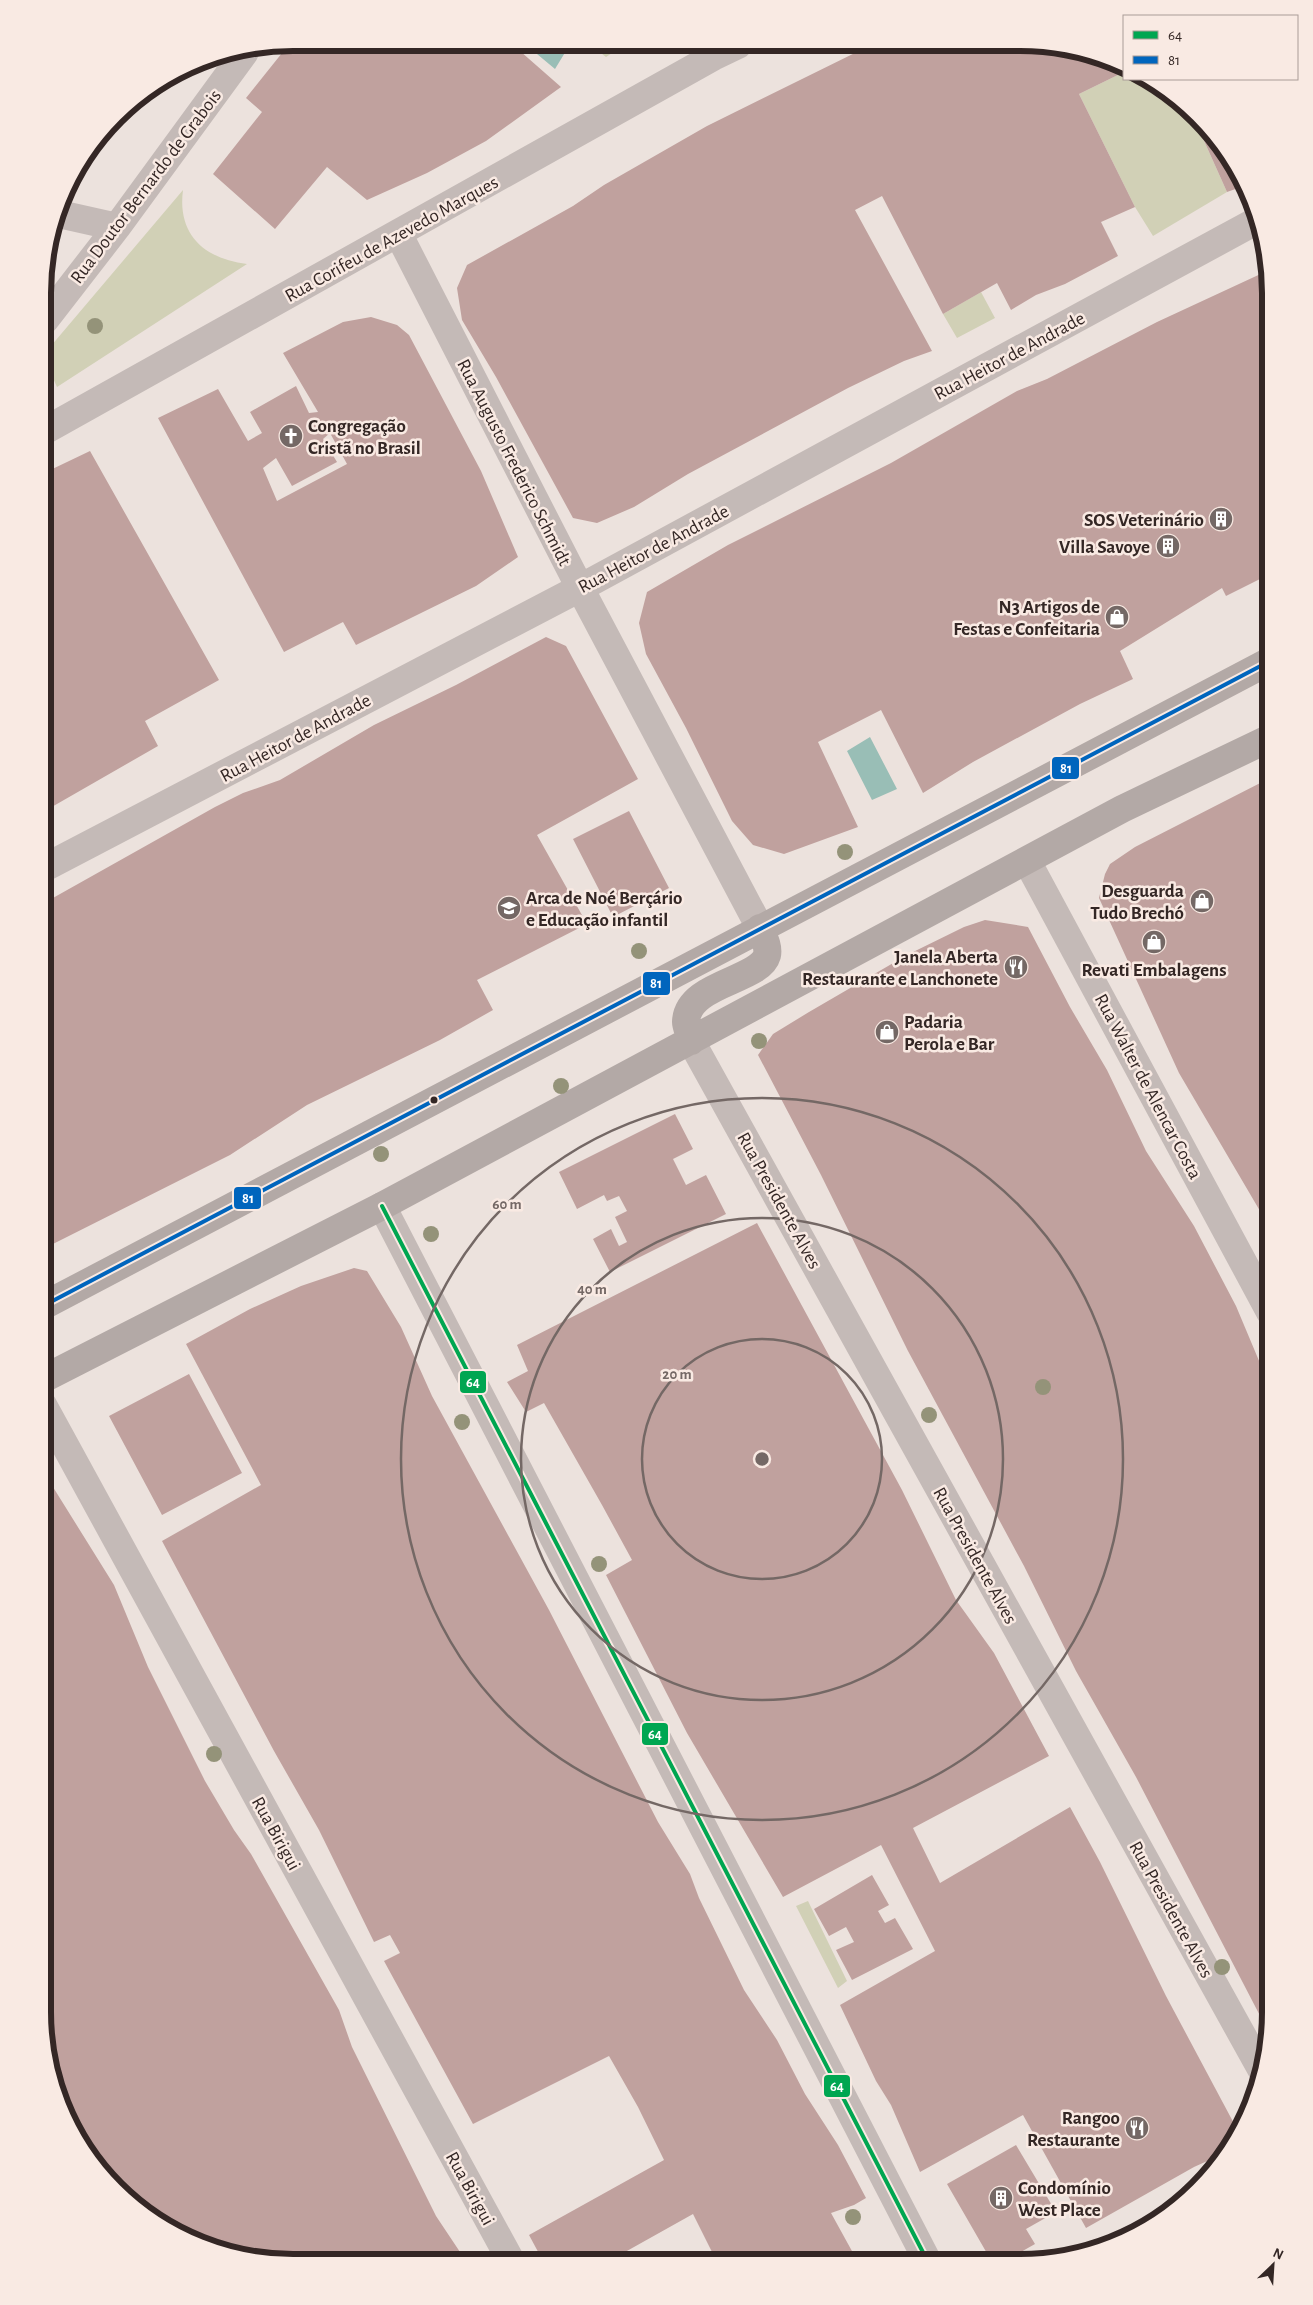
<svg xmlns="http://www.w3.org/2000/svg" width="1313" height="2305" font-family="'Alegreya Sans',sans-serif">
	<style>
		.green { fill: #d1d0b6 }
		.water { fill: #99beb6 }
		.building { fill: #c0a19e; fill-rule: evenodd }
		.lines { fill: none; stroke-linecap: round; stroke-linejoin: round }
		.minor { stroke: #c4bab7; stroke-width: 28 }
		.major { stroke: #b3a9a6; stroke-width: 28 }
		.bus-1-casing { stroke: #f9eae3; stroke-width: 8 }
		.bus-2-casing { stroke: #f9eae3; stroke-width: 8 }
		.bus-1 { stroke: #00a651; stroke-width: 4 }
		.bus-2 { stroke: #0065bd; stroke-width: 4 }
		.tree { fill: #949379 }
		.ring { fill: none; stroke: #746865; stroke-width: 2.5 }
		.bus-dot { fill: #342725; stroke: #f9eae3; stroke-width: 2 }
		.labels { text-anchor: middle; stroke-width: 5; stroke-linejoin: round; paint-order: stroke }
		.street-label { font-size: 19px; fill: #342725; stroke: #f9eae3 }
		.poi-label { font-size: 19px; font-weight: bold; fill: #342725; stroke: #f9eae3; text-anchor: end }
		.rim { fill: none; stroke: #342725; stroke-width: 6 }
		.centre { fill: #746865; stroke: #f9eae3; stroke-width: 2.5 }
		.ring-label { font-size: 15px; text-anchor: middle; font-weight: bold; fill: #746865; stroke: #f9eae3; stroke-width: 5; stroke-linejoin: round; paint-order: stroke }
		.line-badge { stroke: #f9eae3; stroke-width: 2 }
		.badge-label { font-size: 14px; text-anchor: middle; font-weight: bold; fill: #fff }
	</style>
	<rect width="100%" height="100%" fill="#ece2dd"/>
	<path class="green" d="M589,44L624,45L606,57Z
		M1124,72V79H1146L1185,105L1191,112L1227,192L1153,236L1135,207L1079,94Z
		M183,190C177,235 205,259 247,264L57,387L44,358L45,353Z
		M981,292L995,318L957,338L943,314Z
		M808,1901L847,1981L838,1988L796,1906Z"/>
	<path class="water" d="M525,44H566L569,46L555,69Z
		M870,737L897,789L872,800L847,751Z"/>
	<path class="building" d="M290,43L512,44L561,87L486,141L427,173L367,200L327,167L275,229L213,174L262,112L246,98Z
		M869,46L1068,47L1124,66V72L1079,94L1135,207L1101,222L1118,256L1065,284L1036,295L1011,310L997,283L943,314L882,196L855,210L932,351L904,361L848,388L688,474L634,507L597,523L573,518L496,377L462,320L457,288L467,265L573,206L604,185L707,126Z
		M1192,114L1228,154L1244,186L1227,192Z
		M1267,271L1270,293V574L1226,596L1222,588L1120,651L1133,679L1080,704L973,762L923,793L881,710L818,742L858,827L784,854L753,845L732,821L686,728L646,654L639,623L647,592L728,545L891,463L1017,391L1047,379L1157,322Z
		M371,317L397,325L409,335L481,471L518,557L476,586L356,645L343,622L284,652L158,418L218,389L248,441L262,433L250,412L296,386L309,413L318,412L283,353L343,322ZM330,433L347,464L277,501L263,468L276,458L292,486L337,462L323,439Z
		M90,451L219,680L145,721L158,746L50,808L44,796V473Z
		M546,637L566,646L638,779L537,835L587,924L477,980L493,1010L440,1040L307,1105L230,1155L43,1249L44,903L215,807L243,793L280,780L374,725L456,685Z
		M1270,778V1228L1179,1073L1099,898L1105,874L1110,864L1135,847Z
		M629,811L669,888L613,917L573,839Z
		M985,920L1028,927L1070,1007L1107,1070L1146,1151L1194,1226L1236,1306L1270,1387L1269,2033L1136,1777L1076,1671L1024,1566L908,1351L821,1175L758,1055L773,1034L809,1012L907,955L964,927Z
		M675,1114L693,1149L673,1159L686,1185L706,1175L726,1214L610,1272L593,1239L611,1229L619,1246L627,1242L615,1217L627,1211L619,1196L607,1201L604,1195L577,1209L559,1172Z
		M757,1223L902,1490L956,1600L994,1653L1049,1756L913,1828L940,1883L1070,1807L1100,1862L1166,1996L1238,2131L1225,2153L1194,2167L1086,2228L1023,2115L920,2172L891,2105L876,2081L840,2005L935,1951L881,1845L783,1897L687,1733L606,1575L632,1560L602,1505L544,1403L526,1412L507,1382L528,1371L517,1345Z
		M354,1268L367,1271L401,1327L432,1396L549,1610L658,1822L690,1874L699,1898L744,1990L777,2040L805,2094L838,2145L866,2198L854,2205L831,2213L858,2262H717L693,2214L609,2261H543L529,2235L664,2160L638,2107L609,2056L473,2124L384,1961L400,1953L390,1935L374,1942L319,1830L274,1751L162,1541L261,1485L186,1344L250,1309L301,1286Z
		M189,1374L242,1473L162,1515L109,1416Z
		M43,1471L114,1585L148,1667L205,1781L234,1830L251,1854L339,2010L352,2047L436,2216L466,2261L260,2260L197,2243L128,2200L85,2151L56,2093L42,2012Z
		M872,1875L889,1905L878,1911L885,1923L895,1918L913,1949L852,1980L836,1950L854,1942L846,1927L829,1936L814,1909Z
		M1016,2145L1056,2212L1026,2229L1035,2244L1003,2262H992L947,2184Z"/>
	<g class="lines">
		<path class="minor" d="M59,214L117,227
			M399,235L580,588L760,928
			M45,320L117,227L245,52
			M44,431L713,57L738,45
			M1027,861L1270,1312
			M44,868L580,588L1258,220
			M691,1041L1261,2069
			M382,1206L928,2262
			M43,1405L511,2261"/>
		<path class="major" d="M691,1041C690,1035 686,1027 686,1022C687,983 760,981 767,955C769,946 763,936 760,928
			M43,1306L1270,661
			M43,1379L382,1206L1122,809L1270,738"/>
		<g class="bus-1-casing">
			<path id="bus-1" d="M382,1206L928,2262"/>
		</g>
		<g class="bus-2-casing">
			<path id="bus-2" d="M43,1306L1270,661"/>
		</g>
		<use href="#bus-1" class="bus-1"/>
		<use href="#bus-2" class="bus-2"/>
	</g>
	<g class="tree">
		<circle cx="95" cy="326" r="8"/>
		<circle cx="845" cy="852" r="8"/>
		<circle cx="639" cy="951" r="8"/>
		<circle cx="759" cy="1041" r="8"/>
		<circle cx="561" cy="1086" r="8"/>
		<circle cx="381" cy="1154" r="8"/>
		<circle cx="431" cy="1234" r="8"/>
		<circle cx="1043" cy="1387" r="8"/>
		<circle cx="929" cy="1415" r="8"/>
		<circle cx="462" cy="1422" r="8"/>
		<circle cx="599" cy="1564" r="8"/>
		<circle cx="214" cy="1754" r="8"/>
		<circle cx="1222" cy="1967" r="8"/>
		<circle cx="853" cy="2217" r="8"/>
	</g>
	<g class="ring">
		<circle cx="762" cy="1459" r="120"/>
		<circle cx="762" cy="1459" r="241"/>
		<circle cx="762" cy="1459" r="361"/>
	</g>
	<defs>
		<g id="church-disc" transform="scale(1.25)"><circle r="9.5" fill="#746865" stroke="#f9eae3"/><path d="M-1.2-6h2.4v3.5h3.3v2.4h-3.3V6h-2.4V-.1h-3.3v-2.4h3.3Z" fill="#fff"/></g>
		<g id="building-disc" transform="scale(1.25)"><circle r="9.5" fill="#746865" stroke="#f9eae3"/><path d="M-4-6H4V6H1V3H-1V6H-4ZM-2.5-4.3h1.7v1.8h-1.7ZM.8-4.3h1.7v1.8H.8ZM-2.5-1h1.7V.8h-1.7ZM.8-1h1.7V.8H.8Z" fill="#fff"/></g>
		<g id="shop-disc" transform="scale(1.25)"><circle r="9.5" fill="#746865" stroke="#f9eae3"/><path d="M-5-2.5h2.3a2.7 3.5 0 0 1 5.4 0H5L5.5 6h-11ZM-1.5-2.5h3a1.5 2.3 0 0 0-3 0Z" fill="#fff"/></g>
		<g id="school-disc" transform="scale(1.25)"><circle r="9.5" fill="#746865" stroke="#f9eae3"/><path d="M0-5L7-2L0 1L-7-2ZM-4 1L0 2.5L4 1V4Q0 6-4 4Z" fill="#fff"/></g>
		<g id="restaurant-disc" transform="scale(1.25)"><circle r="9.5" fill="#746865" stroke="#f9eae3"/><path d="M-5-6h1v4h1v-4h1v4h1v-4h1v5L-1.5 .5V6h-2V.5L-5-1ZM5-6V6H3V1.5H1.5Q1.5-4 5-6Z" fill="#fff"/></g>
	</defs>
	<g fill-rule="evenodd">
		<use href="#church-disc" x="291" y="436"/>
		<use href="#building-disc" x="1221" y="519"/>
		<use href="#building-disc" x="1168" y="546"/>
		<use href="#shop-disc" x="1117" y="617"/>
		<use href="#shop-disc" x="1202" y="901"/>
		<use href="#school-disc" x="509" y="908"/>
		<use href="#shop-disc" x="1154" y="942"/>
		<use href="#restaurant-disc" x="1016" y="967"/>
		<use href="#shop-disc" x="887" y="1032"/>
		<use href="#restaurant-disc" x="1137" y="2128"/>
		<use href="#building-disc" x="1001" y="2198"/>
	</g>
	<circle class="bus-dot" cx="434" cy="1100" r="4.5"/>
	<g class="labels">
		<g class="street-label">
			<text transform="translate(145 186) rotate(-53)" y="7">Rua Doutor Bernardo de Grabois</text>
			<text transform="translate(391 238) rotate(-29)" y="7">Rua Corifeu de Azevedo Marques</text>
			<text transform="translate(1009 355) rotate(-28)" y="7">Rua Heitor de Andrade</text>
			<text transform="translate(515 462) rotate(63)" y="7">Rua Augusto Frederico Schmidt</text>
			<text transform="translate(653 548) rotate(-28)" y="7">Rua Heitor de Andrade</text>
			<text transform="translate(295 737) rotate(-28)" y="7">Rua Heitor de Andrade</text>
			<text transform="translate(1149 1086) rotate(62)" y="7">Rua Walter de Alencar Costa</text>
			<text transform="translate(780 1200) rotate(61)" y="7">Rua Presidente Alves</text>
			<text transform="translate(976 1555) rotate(61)" y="7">Rua Presidente Alves</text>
			<text transform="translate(277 1833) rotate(61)" y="7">Rua Birigui</text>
			<text transform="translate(1172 1909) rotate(61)" y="7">Rua Presidente Alves</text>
			<text transform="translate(471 2188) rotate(61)" y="7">Rua Birigui</text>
		</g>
		<g class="poi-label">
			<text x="308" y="432" text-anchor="start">Congregação<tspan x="308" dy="22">Cristã no Brasil</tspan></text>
			<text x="1204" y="526">SOS Veterinário</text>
			<text x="1150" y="553">Villa Savoye</text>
			<text x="1100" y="613">N3 Artigos de<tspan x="1100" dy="22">Festas e Confeitaria</tspan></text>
			<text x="1184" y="897">Desguarda<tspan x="1184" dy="22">Tudo Brechó</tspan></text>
			<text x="526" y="904" text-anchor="start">Arca de Noé Berçário<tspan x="526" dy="22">e Educação infantil</tspan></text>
			<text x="998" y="963">Janela Aberta<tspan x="998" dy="22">Restaurante e Lanchonete</tspan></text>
			<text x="1154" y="976" text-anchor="middle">Revati Embalagens</text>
			<text x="904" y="1028" text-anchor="start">Padaria<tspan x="904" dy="22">Perola e Bar</tspan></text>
			<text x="1120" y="2124">Rangoo<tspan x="1120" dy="22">Restaurante</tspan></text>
			<text x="1018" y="2194" text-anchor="start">Condomínio<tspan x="1018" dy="22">West Place</tspan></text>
		</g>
	</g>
	<path d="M0 0H1313V2305H0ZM293 51H1020A242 242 0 0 1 1262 293V2012A242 242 0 0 1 1020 2254H293A242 242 0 0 1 51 2012V293A242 242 0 0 1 293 51Z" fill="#f9eae3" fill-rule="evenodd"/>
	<path class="rim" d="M293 51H1020A242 242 0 0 1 1262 293V2012A242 242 0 0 1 1020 2254H293A242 242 0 0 1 51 2012V293A242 242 0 0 1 293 51Z"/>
	<circle cx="762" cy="1459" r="8" class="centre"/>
	<g class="ring-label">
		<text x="507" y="1209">60 m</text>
		<text x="592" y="1294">40 m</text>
		<text x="677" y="1379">20 m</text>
	</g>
	<g class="line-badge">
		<rect x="1051" y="756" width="29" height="24" rx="5" fill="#0065bd"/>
		<rect x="642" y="971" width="29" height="25" rx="5" fill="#0065bd"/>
		<rect x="233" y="1186" width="29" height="24" rx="5" fill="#0065bd"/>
		<rect x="459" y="1370" width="28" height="24" rx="5" fill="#00a651"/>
		<rect x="641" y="1722" width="28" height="24" rx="5" fill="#00a651"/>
		<rect x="823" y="2074" width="28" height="24" rx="5" fill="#00a651"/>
	</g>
	<g class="badge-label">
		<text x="1066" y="773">81</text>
		<text x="656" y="988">81</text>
		<text x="248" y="1203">81</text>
		<text x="473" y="1387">64</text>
		<text x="655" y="1739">64</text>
		<text x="837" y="2091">64</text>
	</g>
	<rect x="1123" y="15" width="175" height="65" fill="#f9eae3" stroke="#aa9c97"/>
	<rect x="1133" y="31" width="25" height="8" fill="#00a651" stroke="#aa9c97"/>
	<text x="1168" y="40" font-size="15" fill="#342725">64</text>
	<rect x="1133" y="56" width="25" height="8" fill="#0065bd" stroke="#aa9c97"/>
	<text x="1168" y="65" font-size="15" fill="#342725">81</text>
	<g transform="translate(1273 2265) rotate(25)" stroke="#f9eae3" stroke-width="4" paint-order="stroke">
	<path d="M0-4L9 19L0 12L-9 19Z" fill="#342725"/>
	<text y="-8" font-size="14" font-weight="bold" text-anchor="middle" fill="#342725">N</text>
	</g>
</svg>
